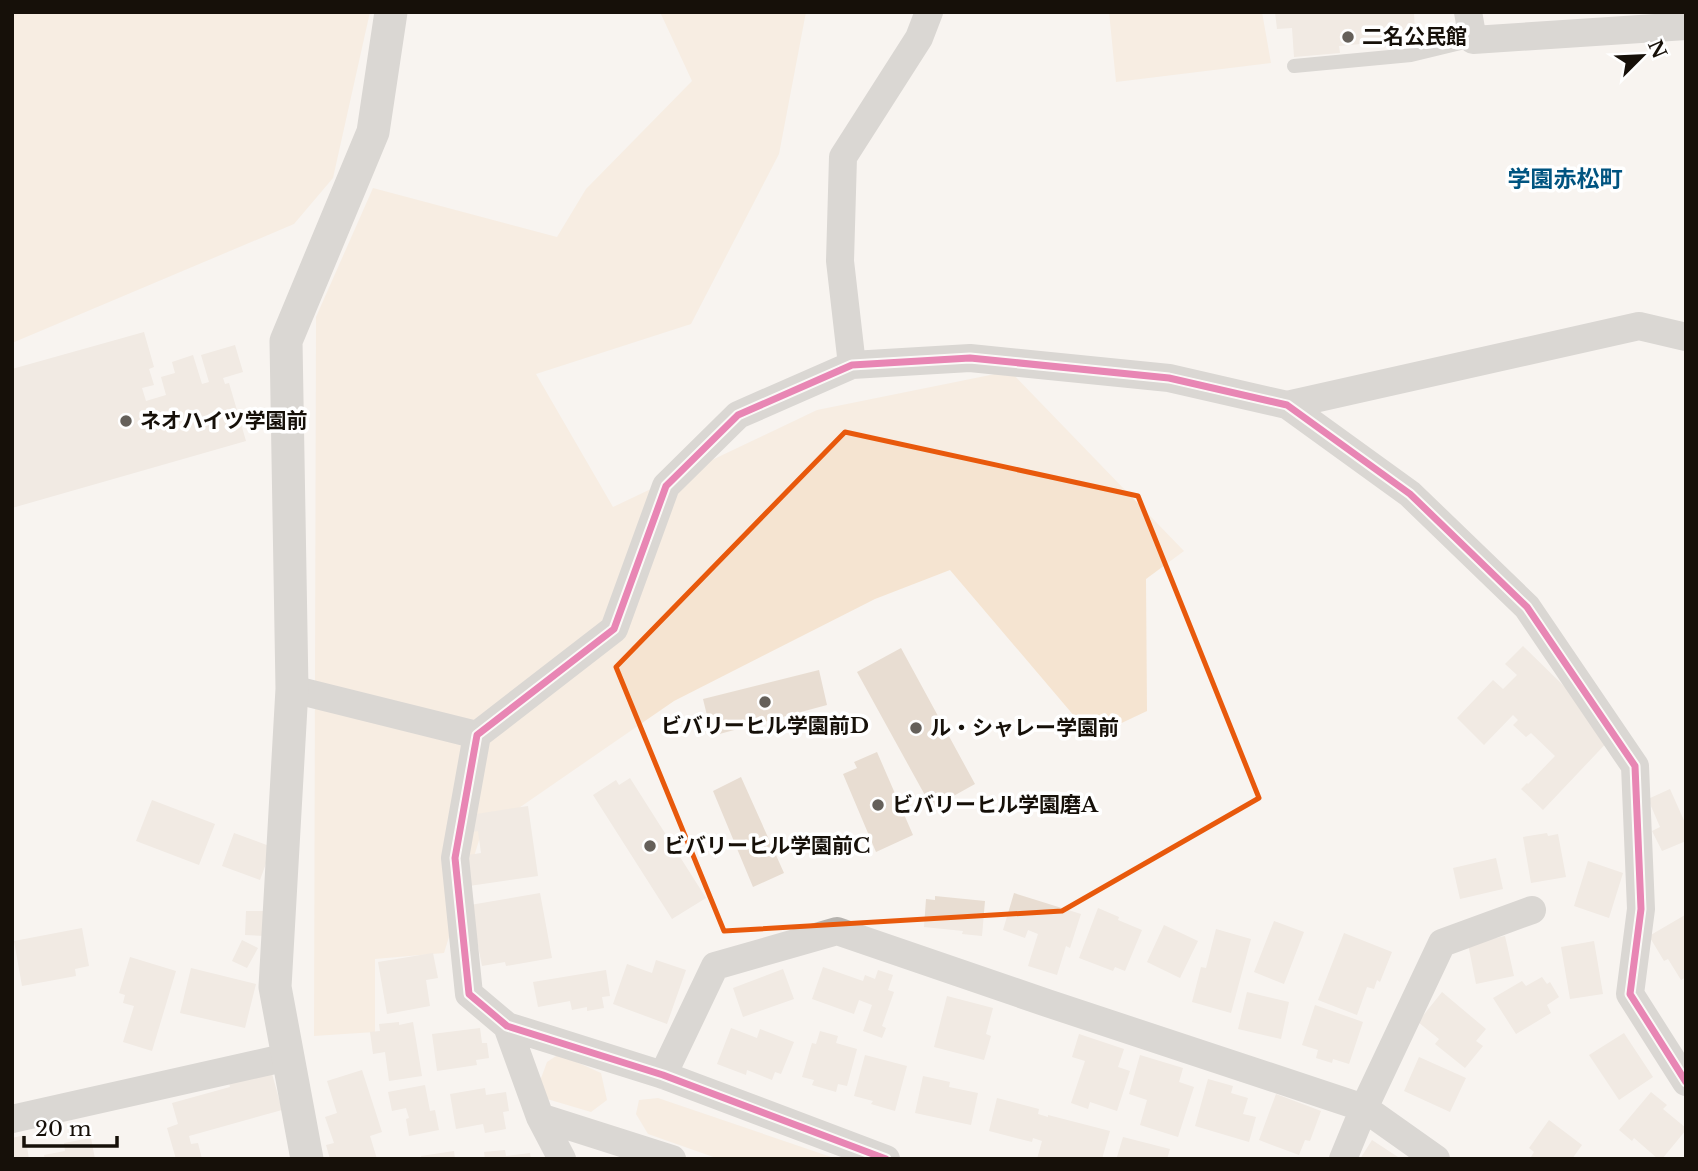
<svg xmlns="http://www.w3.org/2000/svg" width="1698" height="1171" font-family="'Libre Baskerville','Noto Sans JP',serif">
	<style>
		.green { fill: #f5e4d1 }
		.building { fill: #e8ddd2 }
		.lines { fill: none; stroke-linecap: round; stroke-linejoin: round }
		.service { stroke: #b6b3af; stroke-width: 14 }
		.minor { stroke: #b6b3af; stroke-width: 28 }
		.tertiary { stroke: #b6b3af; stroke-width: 33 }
		.cycleway-casing { stroke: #fff; stroke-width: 11 }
		.cycleway { stroke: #d6006c; stroke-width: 7 }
		.marked { fill: none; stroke: #e8590c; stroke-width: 5; stroke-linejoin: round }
		.poi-dot { fill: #65605a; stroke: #fff; stroke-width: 2.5 }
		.labels { text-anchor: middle; stroke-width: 7; stroke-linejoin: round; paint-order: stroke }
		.poi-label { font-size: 21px; font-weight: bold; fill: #161009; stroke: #fff; text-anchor: start }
		.neighbourhood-label { font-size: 23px; font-weight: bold; fill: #005480; stroke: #fff }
	</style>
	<rect width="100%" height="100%" fill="#f8f4f0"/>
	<path class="green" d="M12,12H370L333,178L294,224L12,343Z
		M660,12H806L779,154L691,324L536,374L613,507L817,410L1010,371L1184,551L1146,579L1147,711L1092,737L950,570L875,599L674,701L481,834L444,953L375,959V1032L314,1036L316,317L373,188L557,237L586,189L692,81Z
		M1109,12H1262L1271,63L1116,82Z
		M559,1054L601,1073L607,1100L591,1112L547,1099L540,1081L547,1062Z
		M658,1098L837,1159H719L648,1134L636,1114L639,1100Z"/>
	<path class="building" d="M1275,12H1414L1415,33L1393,41L1339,46L1340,53L1294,57L1292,28L1277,29Z
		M144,332L154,367L149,369L154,385L142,388L146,401L166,395L161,377L175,373L172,362L193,355L202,384L209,382L201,355L235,345L243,372L223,378L225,384L229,383L246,441L12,508V369Z
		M1523,646L1614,735L1543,810L1521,789L1527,783L1528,784L1555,756L1531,733L1526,737L1513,725L1518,720L1513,715L1484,745L1457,718L1493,680L1503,689L1517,675L1505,664Z
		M901,648L975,784L932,808L857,672Z
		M819,670L827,705L712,736L703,699Z
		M877,752L913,835L876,852L843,774L857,768L854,762Z
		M741,777L784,873L753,887L713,791Z
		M630,778L706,898L672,919L593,795L616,780L619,785Z
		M1670,789L1686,825V841L1662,851L1652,831L1660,827L1648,799Z
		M152,800L215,824L199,865L136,841Z
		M528,806L538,876L469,886L468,855L481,853L478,831L472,832L470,815Z
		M234,833L272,847L260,880L222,866Z
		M1547,833L1548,836L1558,834L1566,877L1531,883L1523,837Z
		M1496,858L1503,889L1460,899L1453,868Z
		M1588,861L1623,873L1609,918L1574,906Z
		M540,893L552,958L506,966L505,962L482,966L470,905Z
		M1014,893L1081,914L1070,948L1066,946L1057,975L1028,966L1038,934L1028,930L1025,938L1003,930Z
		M935,896L985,901L982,936L962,934L963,931L924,927L926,899L935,900Z
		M1098,908L1119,917L1118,920L1142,930L1125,971L1115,967L1113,971L1079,958Z
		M246,911H266V936L245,935Z
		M1685,915L1686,977L1681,980L1668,959L1664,961L1649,936Z
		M1274,921L1304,932L1284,984L1254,972Z
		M1164,925L1198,941L1180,978L1147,962Z
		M82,928L89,966L75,969L76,976L22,986L14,941Z
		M1216,929L1251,939L1231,1013L1192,1002L1201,967L1206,968Z
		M1344,933L1392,952L1380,982L1377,980L1374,989L1367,987L1357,1015L1318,1000Z
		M1505,936L1514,976L1476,984L1468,944Z
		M242,940L258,948L247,968L232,961Z
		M1594,941L1603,994L1570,999L1561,947Z
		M433,953L438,978L426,980L430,1006L387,1014L378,962Z
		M130,957L176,971L152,1051L123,1042L134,1006L123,1003L125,995L119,993Z
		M656,960L686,970L667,1024L613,1004L627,964L652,973Z
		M823,967L863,981L865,975L875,979L878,970L893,975L888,990L894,992L882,1026L886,1028L882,1038L863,1031L872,1005L859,1000L854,1014L812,999Z
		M191,968L256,984L245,1028L180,1013Z
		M783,969L794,999L743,1017L733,988Z
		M606,970L610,996L602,997L604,1008L587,1011V1007L572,1010L570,1001L538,1007L533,982Z
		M1542,977L1547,984L1550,982L1559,997L1547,1005L1551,1013L1516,1034L1493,998L1522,981L1526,986Z
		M1247,992L1289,1002L1281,1039L1238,1029Z
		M1442,992L1486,1029L1476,1041L1483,1046L1465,1068L1435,1044L1439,1039L1418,1022Z
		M947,996L993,1008L986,1034L991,1036L984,1060L934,1047Z
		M1315,1005L1363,1022L1349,1064L1333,1059L1332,1063L1316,1058L1318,1050L1302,1045Z
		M399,1022V1025L413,1022L422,1076L389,1081L385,1052L373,1054L370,1032L380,1031L379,1024Z
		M480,1028L482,1043H487L489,1058L476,1060L477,1065L437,1071L432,1034Z
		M731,1028L757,1038L760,1029L794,1042L781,1074L775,1072L772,1080L747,1070L746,1075L717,1064Z
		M820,1031L838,1036L836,1043L857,1049L847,1086L838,1084L836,1092L812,1085L814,1080L802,1077L812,1043L816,1044Z
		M1624,1033L1653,1077L1619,1100L1589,1055Z
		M1079,1034L1124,1049L1118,1067L1130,1071L1117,1111L1090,1102L1088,1109L1071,1103L1085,1061L1072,1057Z
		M865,1055L907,1066L895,1111L871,1104L873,1101L854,1096Z
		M1140,1055L1183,1068L1179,1082L1194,1087L1178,1137L1140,1125L1147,1100L1129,1094Z
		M1419,1057L1466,1078L1450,1112L1404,1091Z
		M271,1070L282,1110L189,1136L191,1144L198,1143L202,1159H176L167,1128L178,1124L172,1103L230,1087L229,1082Z
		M362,1070L382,1132L370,1136L377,1159H330L326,1145L334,1143L325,1117L337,1113L327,1081Z
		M923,1076L950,1082L949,1087L978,1093L971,1125L915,1113Z
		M1208,1079L1233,1086L1231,1093L1248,1098L1243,1114L1256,1117L1249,1142L1195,1126Z
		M425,1085L430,1111L435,1110L439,1130L409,1136L406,1119L409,1118L406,1108L392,1111L388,1092Z
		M485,1088L486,1095L506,1092L509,1111L503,1112L506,1129L485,1133L483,1124L456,1129L450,1094Z
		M1651,1092L1667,1105L1663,1109L1686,1128V1130L1662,1159H1658L1634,1138L1632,1141L1619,1130Z
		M1276,1094L1321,1111L1310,1141L1305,1140L1299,1155L1259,1140Z
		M997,1098L1039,1109L1038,1114L1048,1117V1115L1110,1131L1102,1159H1037L1042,1141L1033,1138L1032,1142L989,1131Z
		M1549,1120L1582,1145L1572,1159H1533L1531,1157L1534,1152L1529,1148Z
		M25,1135L29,1159H12V1138Z
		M1123,1137L1170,1149L1167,1159H1125L1117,1157Z
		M91,1138L95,1159H45L44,1155L65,1151L64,1143Z
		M1372,1140L1401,1159H1360Z
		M505,1150L506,1156L530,1153L531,1159H485L484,1152Z
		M454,1151L455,1159H422L421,1156Z"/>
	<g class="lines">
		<path class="service" d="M1294,66L1411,55L1473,40"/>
		<path class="minor" d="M1468,12L1473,40L1686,26
			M852,365L840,261L843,157L919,38L929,12
			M1287,405L1639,326L1686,337
			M292,689L477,735
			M507,1026L540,1117L562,1159
			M663,1075L715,966L837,931L1047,1003L1364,1108L1436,1159
			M540,1117L672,1159
			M12,1119L288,1057
			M886,1159L663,1075L507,1026L469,994L455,858L477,735L614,629L666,486L738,415L852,365L970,358L1169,378L1287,405L1410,494L1527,607L1635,766L1641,909L1630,994L1686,1082
			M1343,1159L1364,1108L1442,943L1532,910"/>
		<path class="tertiary" d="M307,1159L275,987L292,689L286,341L373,132L391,12"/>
		<g class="cycleway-casing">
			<path id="cycleway" d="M886,1159L663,1075L507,1026L469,994L455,858L477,735L614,629L666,486L738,415L852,365L970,358L1169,378L1287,405L1410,494L1527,607L1635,766L1641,909L1630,994L1686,1082"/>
		</g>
		<use href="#cycleway" class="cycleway"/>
	</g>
	<path d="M0 0H1698V1171H0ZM845,432L1138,496L1259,798L1062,911L724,931L616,667Z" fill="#f8f4f0" fill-opacity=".55" fill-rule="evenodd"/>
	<path class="marked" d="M845,432L1138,496L1259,798L1062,911L724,931L616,667Z"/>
	<g class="poi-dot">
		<circle cx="1348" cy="37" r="7"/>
		<circle cx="126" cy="421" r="7"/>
		<circle cx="765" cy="702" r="7"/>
		<circle cx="916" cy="728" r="7"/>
		<circle cx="878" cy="805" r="7"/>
		<circle cx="650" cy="846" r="7"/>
	</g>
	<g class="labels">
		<g class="poi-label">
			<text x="1362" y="44">二名公民館</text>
			<text x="140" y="428">ネオハイツ学園前</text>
			<text x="765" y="733" text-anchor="middle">ビバリーヒル学園前D</text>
			<text x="930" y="735">ル・シャレー学園前</text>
			<text x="892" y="812">ビバリーヒル学園磨A</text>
			<text x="664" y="853">ビバリーヒル学園前C</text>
		</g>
		<g class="neighbourhood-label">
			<text x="1565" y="187">学園赤松町</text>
		</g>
	</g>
	<rect width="1698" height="1171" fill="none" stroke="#161009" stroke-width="28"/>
	<g transform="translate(1642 56) rotate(66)" stroke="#ffffff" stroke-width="5" paint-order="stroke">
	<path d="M0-5L12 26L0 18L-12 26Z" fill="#161009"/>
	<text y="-10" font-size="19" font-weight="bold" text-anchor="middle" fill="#161009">N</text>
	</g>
	<path d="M24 1136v10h93v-10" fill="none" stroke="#161009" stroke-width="3.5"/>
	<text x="35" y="1136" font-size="21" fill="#161009" stroke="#ffffff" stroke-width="5" paint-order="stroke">20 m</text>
</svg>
